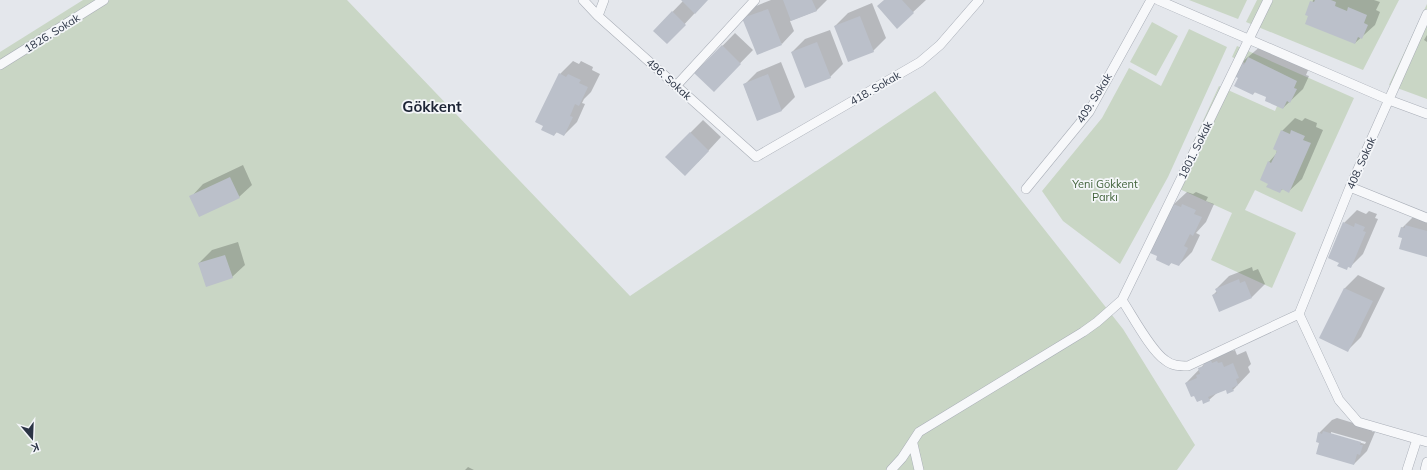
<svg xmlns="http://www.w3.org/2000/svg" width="1427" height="470" font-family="Mulish,sans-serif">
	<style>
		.green { fill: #c9d6c5 }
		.shadow { fill: #0003; fill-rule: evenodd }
		.building { fill: #bbc0ca }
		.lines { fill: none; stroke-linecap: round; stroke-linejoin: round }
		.street-casing { stroke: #a9aeb7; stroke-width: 10 }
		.street { stroke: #f7f8fa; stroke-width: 9 }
		.labels { text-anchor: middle; stroke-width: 3.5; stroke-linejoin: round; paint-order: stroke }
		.street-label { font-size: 11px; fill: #2b3445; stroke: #f4f6f9 }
		.park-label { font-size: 11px; fill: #3f6138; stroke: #f4f6f9 }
		.district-label { font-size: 15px; font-weight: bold; fill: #1d2536; stroke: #f4f6f9 }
	</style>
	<rect width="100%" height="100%" fill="#e4e7ec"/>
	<path class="green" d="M83,0H347L630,296L935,91L1123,329L1195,445L1177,470H0V52Z
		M1189,0H1247L1238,19Z
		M1257,0H1399L1363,70L1246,22Z
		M1427,4V99L1389,85Z
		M1152,22L1178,36L1156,76L1130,62Z
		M1189,29L1227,47L1168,177L1120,264L1063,221L1042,191L1102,118L1129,68L1161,86Z
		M1237,46L1354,98L1302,212L1255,190L1245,210L1296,233L1272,288L1211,260L1232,213L1173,186L1219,86L1275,111L1287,82L1232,57Z"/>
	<path class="shadow" d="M682,0H707L667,43L654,31L683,1Z
		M771,0H827L816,11L790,21L794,31L782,44L744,19L756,6Z
		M884,0H926L897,27Z
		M1313,0H1374L1380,2L1376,10L1380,12L1375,25L1355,43L1309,16Z
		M872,3L886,38L873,51L835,26L848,13Z
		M830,30L843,64L830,77L792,52L805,39Z
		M735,33L753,50L714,90L696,73Z
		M1427,35V42L1424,40Z
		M1262,45L1309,68L1306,75L1309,76L1303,89L1283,108L1268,97L1256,91L1253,94L1239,78L1241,63Z
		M573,61L579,64L581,61L593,67L592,70L600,74L591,92L584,99L582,103L585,104L577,122L564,135L557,132L554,135L560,74Z
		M781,62L795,97L782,110L757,119L744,85L757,72Z
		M1295,118L1302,121L1305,118L1317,123L1316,127L1323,130L1302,179L1289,191L1283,189L1280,191L1269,183V162L1276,154L1282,131Z
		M703,120L721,137L698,162L690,133Z
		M243,165L252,185L239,197H191L203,184Z
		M1187,192L1193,194L1196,192L1208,197L1206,201L1214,204L1206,222L1196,233L1200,235L1192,252L1179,265L1172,262L1169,265L1159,256L1151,252L1174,204Z
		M1357,210L1366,214L1369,211L1377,214L1375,218L1378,219L1363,254L1350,267L1340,262L1344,223Z
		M1415,215H1427V256L1403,237L1402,228Z
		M238,242L245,265L232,277L199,263L212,250Z
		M1252,267L1253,271L1258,269L1265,284L1252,297L1213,295L1217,291L1216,289L1229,276Z
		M1358,275L1385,288L1361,337L1348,350L1321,337L1345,288Z
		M1230,348L1231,351L1235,350L1237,355L1246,351L1251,364L1248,367L1250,372L1233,390L1226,389L1217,393L1209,400L1202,399L1186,383L1217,351Z
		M1337,418L1373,429L1372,432H1375L1367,451L1354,464L1320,443L1319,433L1332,420ZM1331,432L1366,442L1365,444L1331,434Z
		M468,467L474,470H465Z"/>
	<path class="building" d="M681,0H708L695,14Z
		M783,0H812L817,11L791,21Z
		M884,0H902L914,13L897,29L877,6Z
		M1315,0H1331L1336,2L1335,6L1347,11L1348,7L1367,15L1364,23L1368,25L1362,39L1358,37L1355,44L1305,24L1308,16L1305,15L1310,1L1314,2Z
		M768,9L782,45L757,55L742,18Z
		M672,11L686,25L667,44L653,31Z
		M860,16L874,52L848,62L834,26Z
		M817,42L831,78L805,88L791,52Z
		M722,45L741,64L714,92L694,73Z
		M1248,57L1297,81L1294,88L1297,89L1290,103L1287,101L1283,109L1265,101L1266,97L1254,92L1253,95L1234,86L1238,78L1234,76L1241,63L1244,65Z
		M559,73L566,77L568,74L581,80L579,83L588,87L579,106L575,104L570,116L573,117L564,136L556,132L554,136L541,130L543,126L535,122Z
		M768,74L782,111L757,121L743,84Z
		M1281,130L1290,134L1291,130L1305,136L1303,140L1311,143L1289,193L1282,189L1280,193L1266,187L1268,184L1260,180L1268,161L1271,163L1277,151L1273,149Z
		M690,132L709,151L685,176L665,157Z
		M230,177L240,198L199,217L189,196Z
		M1173,204L1181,207L1182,204L1196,210L1194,214L1202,217L1193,236L1190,234L1184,246L1188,248L1179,266L1171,263L1169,266L1156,260L1157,256L1150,253Z
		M1343,222L1354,227L1355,223L1365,227L1363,231L1366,232L1351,268L1348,267L1347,270L1337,266L1339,263L1328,258Z
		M1405,225L1427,231V257L1399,249L1402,238L1398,237L1401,227L1405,228Z
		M225,255L233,278L206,287L198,263Z
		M1239,279L1240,283L1245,281L1252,298L1219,312L1212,295L1217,293L1215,289Z
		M1344,288L1373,301L1348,352L1319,338Z
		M1211,360L1212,363L1217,361L1218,363L1222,362L1224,367L1233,363L1239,378L1236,379L1238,385L1232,388L1234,391L1227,394L1226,390L1208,397L1210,401L1203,404L1202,400L1197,402L1194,396L1191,397L1185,383L1197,378L1196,375L1200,374L1198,368L1204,366L1203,363Z
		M1323,431L1361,442L1360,445H1363L1360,455L1357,454L1354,465L1316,454L1319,443L1316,442L1318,432L1322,434Z"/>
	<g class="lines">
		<g class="street-casing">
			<path id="street" d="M583,0L598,16L756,157L920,62L940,45L979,0
				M1158,0L1389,100L1427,114
				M598,16L604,0
				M0,65L104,0
				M676,86L755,0
				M1350,187L1427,218
				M1026,189L1089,112L1151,0
				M1122,300C1132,315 1151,351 1165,360C1172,366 1180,366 1188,366L1299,314
				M1299,314L1350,187L1427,14
				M1299,314L1339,400L1358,422L1427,442
				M913,444L919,470
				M891,470L902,458L919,432L1083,332L1097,322L1122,300L1268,0
				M1407,470L1417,439
				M1425,470L1427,462"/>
		</g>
		<use href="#street" class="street"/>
	</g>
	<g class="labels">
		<g class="street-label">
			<text transform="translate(52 33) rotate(-32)" y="4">1826. Sokak</text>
			<text transform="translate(669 79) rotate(42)" y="4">496. Sokak</text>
			<text transform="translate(875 88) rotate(-30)" y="4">418. Sokak</text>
			<text transform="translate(1094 98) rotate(-58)" y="4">409. Sokak</text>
			<text transform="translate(1195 150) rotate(-64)" y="4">1801. Sokak</text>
			<text transform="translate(1361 163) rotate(-66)" y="4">408. Sokak</text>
		</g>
		<g class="park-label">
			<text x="1105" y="188">Yeni Gökkent<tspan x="1105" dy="13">Parkı</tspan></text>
		</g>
		<g class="district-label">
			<text x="432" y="112">Gökkent</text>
		</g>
	</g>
	<g transform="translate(32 438) rotate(161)" stroke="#f4f6f9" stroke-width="3" paint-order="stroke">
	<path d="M0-3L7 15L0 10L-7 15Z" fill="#2b3445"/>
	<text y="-6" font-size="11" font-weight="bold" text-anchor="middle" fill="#2b3445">K</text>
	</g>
</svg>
